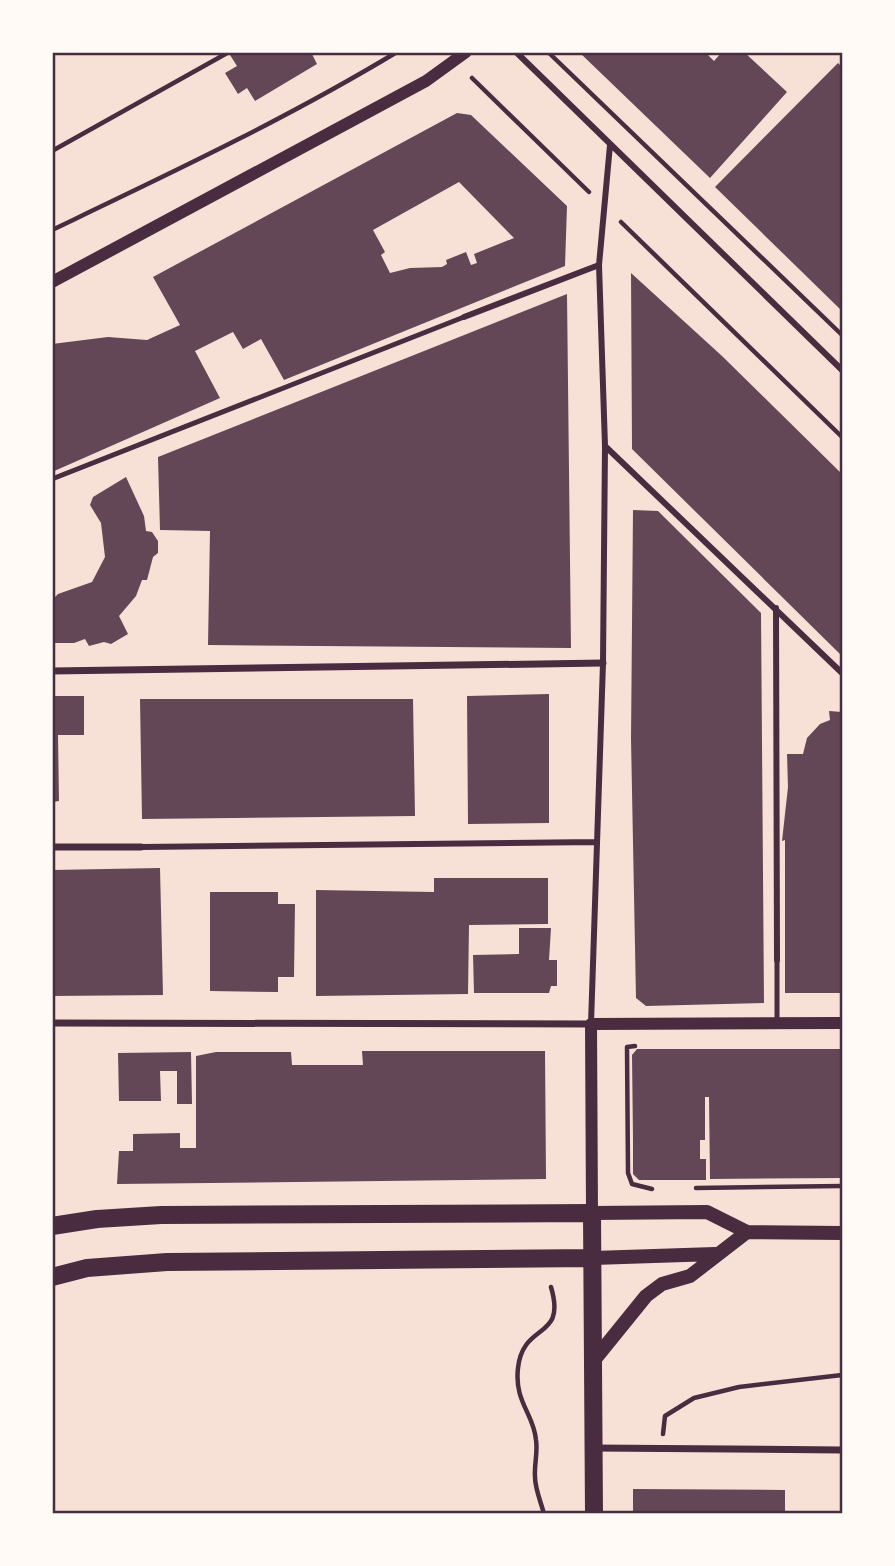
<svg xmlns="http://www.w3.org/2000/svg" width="895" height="1566" font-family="'Work Sans',sans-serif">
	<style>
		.building { fill: #644757; fill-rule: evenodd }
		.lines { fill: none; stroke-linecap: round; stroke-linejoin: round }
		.path { stroke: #4a2c40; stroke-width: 4.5 }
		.service { stroke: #4a2c40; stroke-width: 5 }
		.pedestrian { stroke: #4a2c40; stroke-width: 6 }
		.minor { stroke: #4a2c40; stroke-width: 7 }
		.tertiary { stroke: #4a2c40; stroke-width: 12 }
		.secondary { stroke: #4a2c40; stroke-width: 14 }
		.primary { stroke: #4a2c40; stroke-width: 18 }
		.neatline { fill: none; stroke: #4a2c40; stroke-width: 2.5 }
	</style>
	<rect width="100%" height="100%" fill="#f7e1d7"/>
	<path class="building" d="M233,52H311L317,64L255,101L247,88L238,94L225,73L237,66L230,55Z
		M579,52H705L714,61L722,52H744L787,92L710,178Z
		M838,63L842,67V311L715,187Z
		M457,113L471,115L567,206L565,266L284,380L261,339L243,349L233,332L195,351L220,398L52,472V344L108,337L147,340L180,325L153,277ZM459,182L514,238L474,254L477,263L471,265L466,252L446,260L447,264L442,267L410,268L390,273L381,255L385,252L373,230Z
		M631,273L722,356L842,474V656L632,449Z
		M567,294L571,648L208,645L210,531L160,530L158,457Z
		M126,477L144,516L146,531L152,532L158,541V553L153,557L147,580H142L136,596L119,616L128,634L111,644L104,642L89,646L85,639L74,643H52V600L58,594L92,582L105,557L101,523L90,505L93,497Z
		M633,510L658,511L761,613L764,1003L646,1006L636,998L631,739Z
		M549,694V823L468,824L467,696Z
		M52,696H84V735H58L59,801L52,802Z
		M140,699H413L415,816L142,819Z
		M829,711L842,712V993H785V840L782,841L788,787L787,754H803L807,738L820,724L830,720Z
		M160,868L163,995L52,996V870Z
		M434,878H548V924L469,925L468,994L316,996V890L434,892Z
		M210,892H278V904H295L294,977H278V992L210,991Z
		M519,928H551L549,960H557V986H551L549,993H474L473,955L519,954Z
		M637,1049H842V1178L710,1179L709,1097H705V1140H700V1159H706V1180H639L633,1174V1140L632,1055Z
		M362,1051H545L546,1179L117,1184L119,1151H133V1134L180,1133V1148H196V1056L216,1052H291L292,1065H363Z
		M191,1052L192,1104H177V1071H160L161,1101H119L118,1053Z
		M633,1489L785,1490V1513H633Z"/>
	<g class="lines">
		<path class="path" d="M548,52L842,335
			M472,78L589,192
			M52,151L229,52
			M621,222L842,437
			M52,230C169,174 286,119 397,52
			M635,1046L627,1047L628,1173L632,1184L652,1189
			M696,1188L842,1186
			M663,1434L665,1416L694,1398L739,1387L842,1375
			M544,1514C541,1502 535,1489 535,1477C534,1465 538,1452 536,1440C534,1414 514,1402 518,1368C523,1321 567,1341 551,1287"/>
		<path class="service" d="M52,479L464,317
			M777,960V1023"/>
		<path class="pedestrian" d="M516,52L842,370
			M464,317L599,265
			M605,446L842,673
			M776,608L777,960
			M141,847L597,842
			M591,1024L603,663L605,446L599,265L610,145"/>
		<path class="minor" d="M52,671L603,663
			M52,847H141
			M52,1023L591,1024
			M595,1448L842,1450"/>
		<path class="tertiary" d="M52,282L426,81L466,52
			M592,1213L591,1024L842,1023"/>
		<path class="secondary" d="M592,1213L707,1212L747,1232L842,1233
			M593,1258L715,1254
			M595,1359L646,1296L662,1284L690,1276L747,1232"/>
		<path class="primary" d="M52,1226L97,1219L161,1215L592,1213L594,1514
			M52,1277L87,1268L167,1262L593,1258"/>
	</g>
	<rect width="895" height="1566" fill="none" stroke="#fffaf5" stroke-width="108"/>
	<rect x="54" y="54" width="787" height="1458" class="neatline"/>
</svg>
